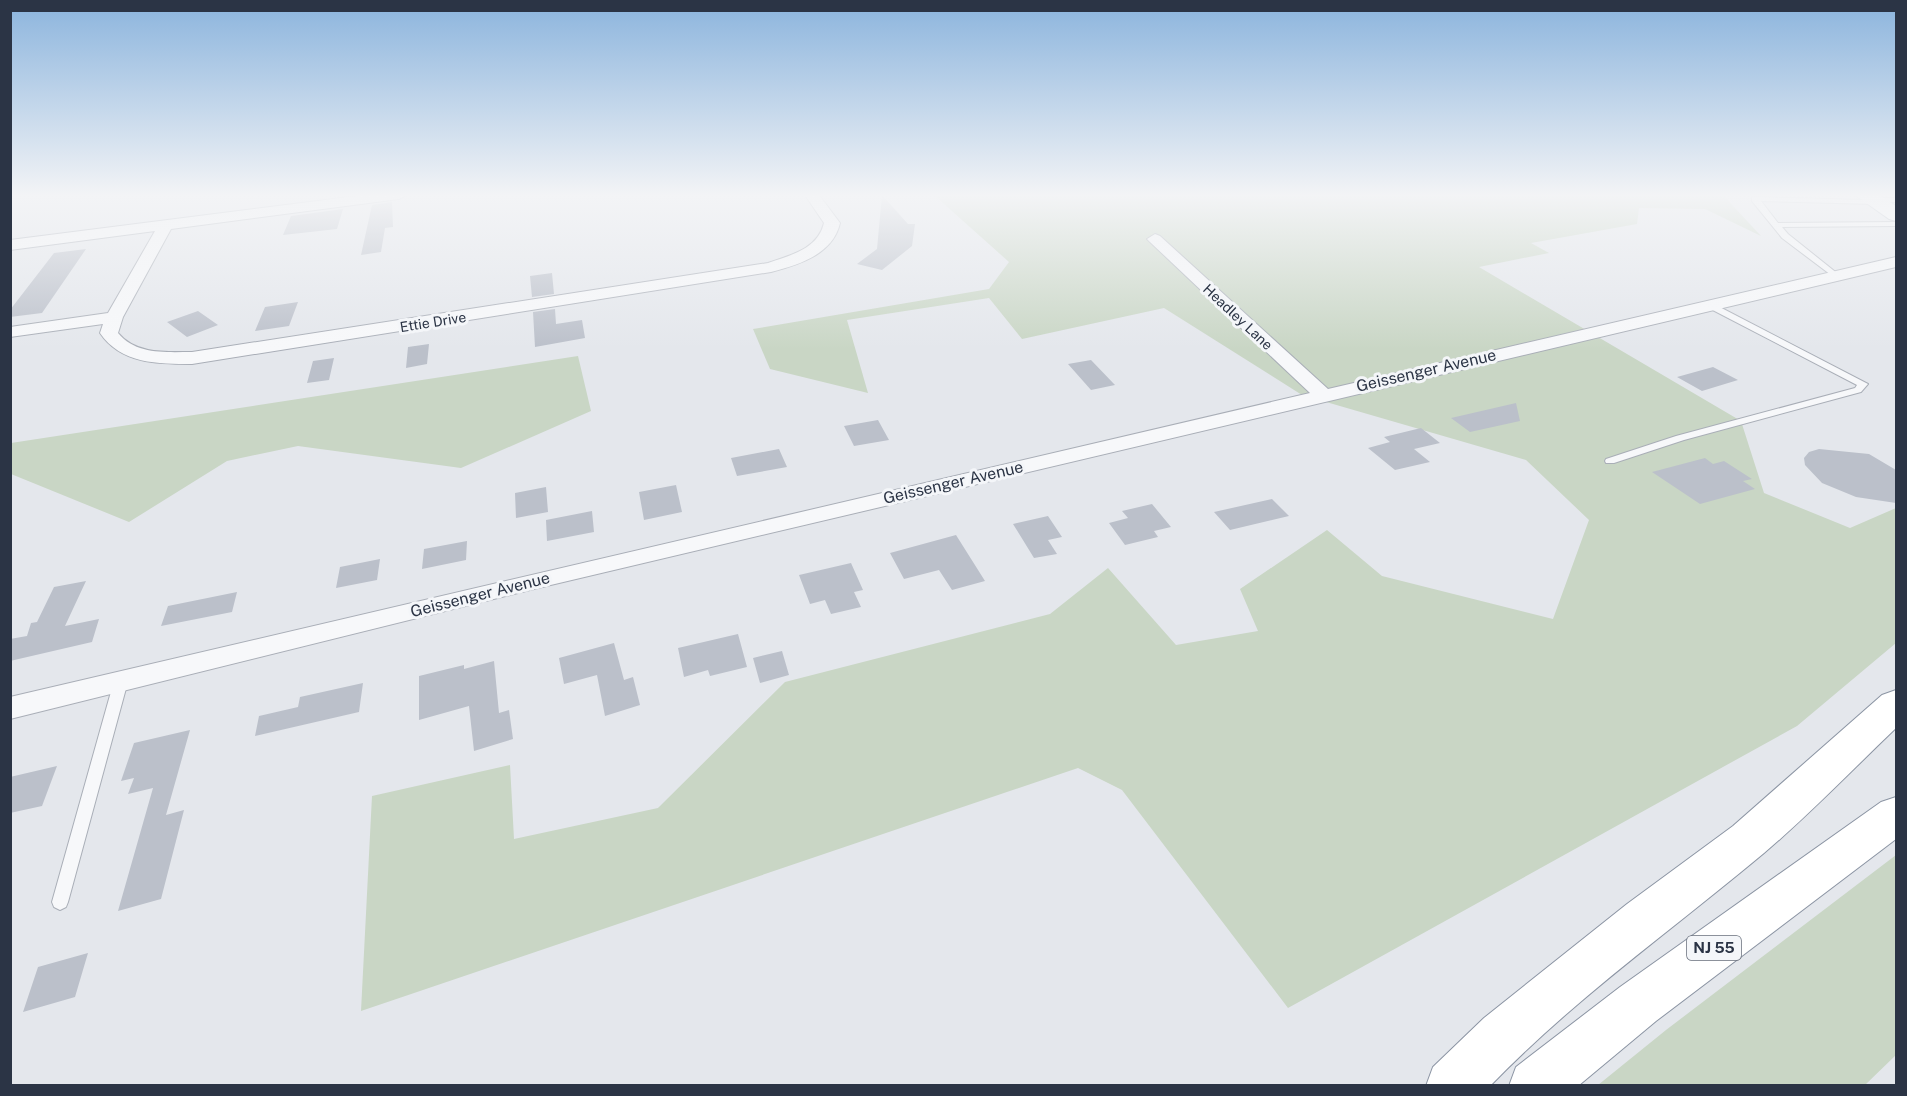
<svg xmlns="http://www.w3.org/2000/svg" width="1907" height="1096" font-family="'Public Sans',sans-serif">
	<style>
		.green { fill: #c9d6c5 }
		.building { fill: #bbc0ca }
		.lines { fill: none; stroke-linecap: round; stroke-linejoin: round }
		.service-casing { stroke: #a9aeb7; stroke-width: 2 }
		.minor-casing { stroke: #a9aeb7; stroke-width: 2 }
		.primary-casing { stroke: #a3abb8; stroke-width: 2 }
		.motorway-casing { stroke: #8b94a3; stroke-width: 2 }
		.service { fill: #f7f8fa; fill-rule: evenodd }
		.minor { fill: #f7f8fa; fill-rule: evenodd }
		.primary { fill: #fff; fill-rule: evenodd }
		.motorway { fill: #fff; fill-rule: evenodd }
		.labels { text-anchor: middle; stroke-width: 6; stroke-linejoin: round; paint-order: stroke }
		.far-street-label { font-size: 14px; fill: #2b3445; stroke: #f4f6f9 }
		.shield { fill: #f4f6f9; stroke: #676e7b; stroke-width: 1.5 }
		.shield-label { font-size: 15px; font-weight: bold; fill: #2b3445 }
		.street-label { font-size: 16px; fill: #2b3445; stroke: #f4f6f9 }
	</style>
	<rect width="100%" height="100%" fill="#e4e7ec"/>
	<path class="green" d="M934,195H1723L1761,236L1705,209L1639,208L1637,224L1531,243L1549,253L1479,267L1741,421L1764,493L1850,528L1896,508V643L1797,726L1288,1008L1122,790L1078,768L361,1011L372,796L510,765L514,839L658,808L785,682L1050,614L1108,568L1176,645L1258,631L1240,589L1327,530L1382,576L1553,619L1589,520L1526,460L1302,395L1164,308L1022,339L989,298L847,320L868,393L770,369L753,329L989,289L1009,262Z
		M578,356L591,411L461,468L298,446L227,461L129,522L11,474V443Z
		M1896,855V1055L1865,1085H1598L1666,1030Z"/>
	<path class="building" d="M882,195L908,224H915L912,246L882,270L857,264L877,249Z
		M392,202L393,227L385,228L381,252L361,255L372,205Z
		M343,209L337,229L283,235L291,216Z
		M86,249L42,313L10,317V310L54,253Z
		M552,273L554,294L532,297L530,276Z
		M298,302L289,326L255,331L265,307Z
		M555,309L556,324L582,320L585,338L535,347L533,312Z
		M198,311L218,325L187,337L167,322Z
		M429,344L427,364L406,368L408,347Z
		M334,358L329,380L307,383L313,361Z
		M1091,360L1115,385L1091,390L1068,364Z
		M1713,367L1738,380L1702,391L1677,377Z
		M1516,403L1520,421L1470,432L1451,418Z
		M878,420L889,440L854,446L844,426Z
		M1421,428L1440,443L1414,449L1430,462L1395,470L1368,448L1390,442L1384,437Z
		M779,449L787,467L737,476L731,458Z
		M1819,449L1869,454L1896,470V503L1856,497L1822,483L1805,465L1804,458L1809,452Z
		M1705,458L1713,464L1724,461L1752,479L1743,481L1755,489L1700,504L1652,472Z
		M676,485L682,512L644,520L639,492Z
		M546,487L548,512L516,518L515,493Z
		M1272,499L1289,516L1230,530L1214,512Z
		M1152,504L1171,527L1154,531L1158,537L1125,545L1109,523L1128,518L1122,511Z
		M592,511L594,532L547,541L546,520Z
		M1048,516L1062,537L1048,540L1057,554L1034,558L1013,524Z
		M956,535L985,581L952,590L939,570L904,579L890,553Z
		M467,541L466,560L422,569L424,549Z
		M380,559L377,580L336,588L340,567Z
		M851,563L863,590L854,592L861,607L831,614L825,600L810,604L799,575Z
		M86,581L65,626L99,619L92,642L10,661V639L27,636L31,623L37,622L54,587Z
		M237,592L232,612L161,626L168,606Z
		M738,634L747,667L710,676L708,670L684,677L678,648Z
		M614,643L624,680L633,677L640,705L605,716L597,675L564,684L559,658Z
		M782,651L789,675L760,683L753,658Z
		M494,661L499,713L509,710L513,739L474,751L469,706L419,720V676L464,665V669Z
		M363,683L359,712L255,736L259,716L298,707L300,697Z
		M190,730L166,815L184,810L161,899L118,911L153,788L128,794L134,778L121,781L134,743Z
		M57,766L42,806L10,813V777Z
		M88,953L75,997L23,1012L38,967Z"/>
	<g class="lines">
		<g class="service-casing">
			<path id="service" d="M1752,197L1869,200L1872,198H1896V202H1879L1875,204L1761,201L1778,223L1896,222V226L1782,227L1788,234L1838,274V278H1835L1782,238L1752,201Z
				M1708,301L1868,384L1861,392L1684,440L1614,463H1606L1605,461L1606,459L1676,436L1855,388L1857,385L1705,306L1704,304Z
				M121,676L126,677L128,681L68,902L66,907L60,910L54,907L52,902L114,681L116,677Z"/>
		</g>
		<g class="minor-casing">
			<path id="minor" d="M365,195H406L399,199L171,229L123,317L118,333C136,355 166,352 192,352L768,263C791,255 818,249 824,223L805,195H819L840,223C833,254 799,265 771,272L192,364C158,364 121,364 100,333L103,324L10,337V327L108,313L155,231L10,250V240Z
				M1155,234L1160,236L1328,389L1896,257V267L538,588L10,719V697L1310,393L1150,242L1147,239Z"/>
		</g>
		<g class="primary-casing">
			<path id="primary" d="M1855,195H1879L1896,206V221L1889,219Z"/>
		</g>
		<g class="motorway-casing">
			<path id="motorway" d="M1896,690V728C1853,769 1810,814 1764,853C1672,930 1574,999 1490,1086H1426L1433,1067L1484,1018L1627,904L1733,826L1882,695Z
				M1896,797V839L1656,1021L1578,1086H1509L1516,1067L1620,987L1881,802Z"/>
		</g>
		<use href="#service" class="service"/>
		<use href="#minor" class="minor"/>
		<use href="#primary" class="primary"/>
		<use href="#motorway" class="motorway"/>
	</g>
	<linearGradient id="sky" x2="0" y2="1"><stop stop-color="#8bb4dd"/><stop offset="0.56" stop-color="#f3f4f6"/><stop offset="1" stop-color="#f3f4f6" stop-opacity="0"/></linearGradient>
	<rect width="1907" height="349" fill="url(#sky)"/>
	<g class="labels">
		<g class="far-street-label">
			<text transform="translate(1238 317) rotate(43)" y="5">Headley Lane</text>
			<text transform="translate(433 322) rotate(-9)" y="5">Ettie Drive</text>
		</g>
		<rect class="shield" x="1687" y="936" width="54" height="24" rx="4.5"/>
		<g class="shield-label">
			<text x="1714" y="953">NJ 55</text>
		</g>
		<g class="street-label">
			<text transform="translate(1426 370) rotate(-13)" y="6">Geissenger Avenue</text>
			<text transform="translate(953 482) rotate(-13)" y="6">Geissenger Avenue</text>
			<text transform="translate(480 594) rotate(-14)" y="6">Geissenger Avenue</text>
		</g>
	</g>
	<rect width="1907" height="1096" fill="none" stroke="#2b3445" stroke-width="24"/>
</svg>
